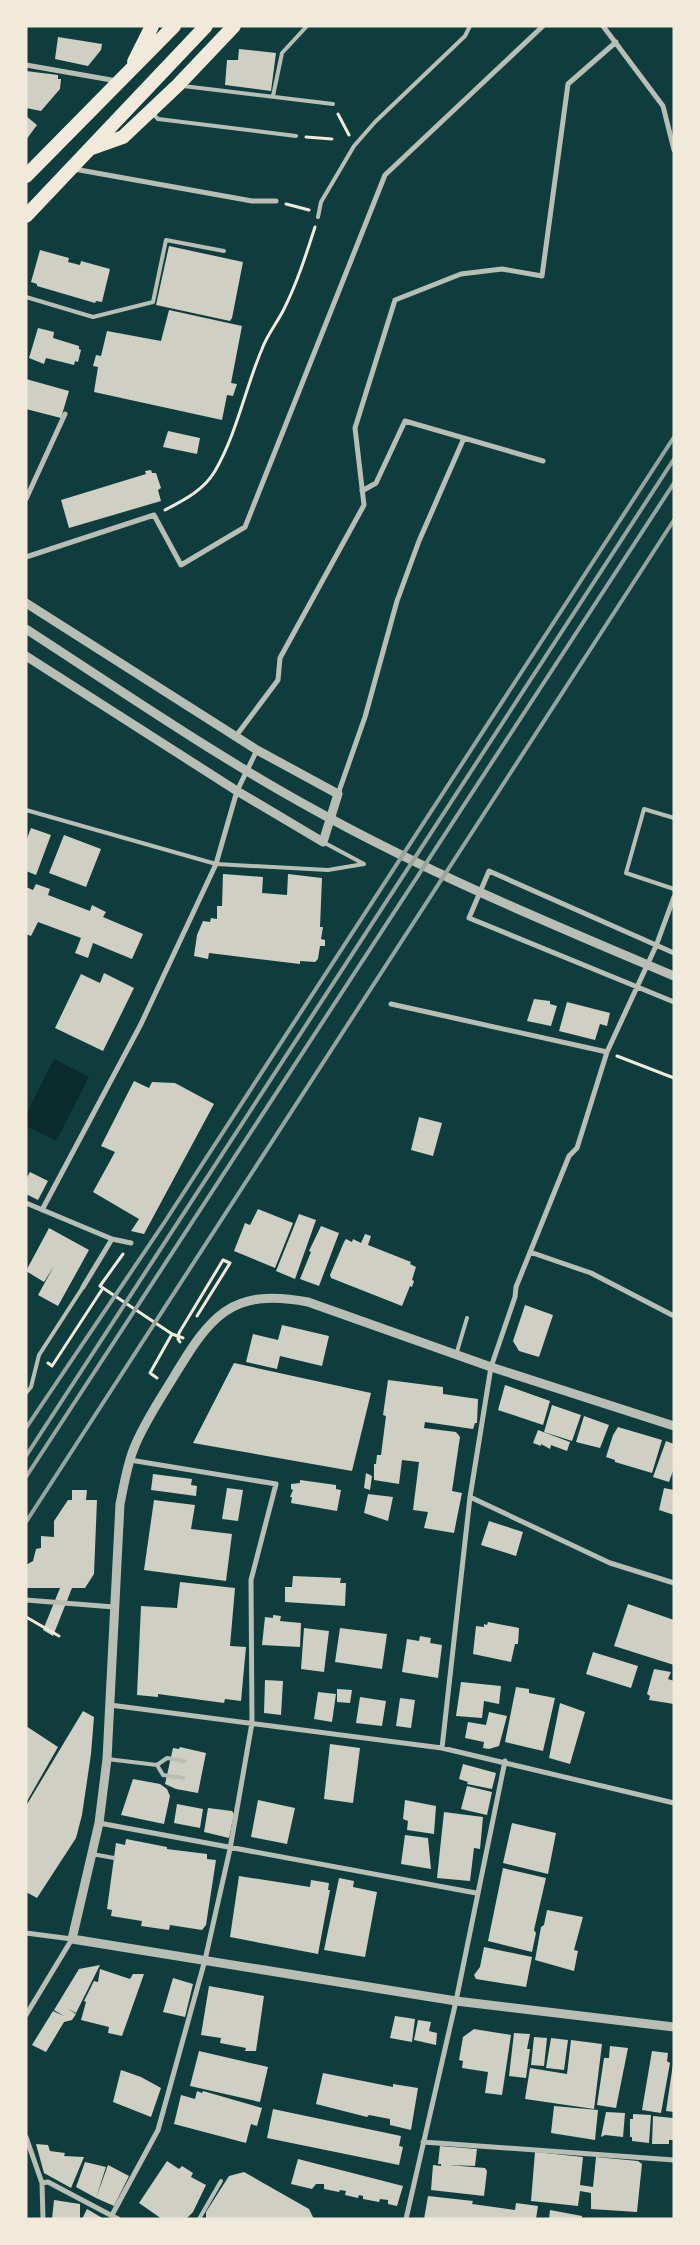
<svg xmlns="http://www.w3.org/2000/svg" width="700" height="2245" viewBox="0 0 700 2245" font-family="'Fira Sans',sans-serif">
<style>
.water{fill:#0a2a2b}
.building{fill:#cfcfc3}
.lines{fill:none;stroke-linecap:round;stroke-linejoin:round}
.path{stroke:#f1e9da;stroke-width:3}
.service{stroke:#b8beb3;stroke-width:4}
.minor{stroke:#b8beb3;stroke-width:5}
.tertiary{stroke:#b8beb3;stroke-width:9}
.trunk{stroke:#f1e9da;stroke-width:14}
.rail{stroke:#97a49c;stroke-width:4}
</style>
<rect width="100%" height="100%" fill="#0f3d3e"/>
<!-- water -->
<path class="water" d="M54,1059L89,1077L56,1141L26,1126V1114Z"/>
<!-- building -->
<path class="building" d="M58,37L102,44L101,50L88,66L55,59Z
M239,49L276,53L271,91L225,85L227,60H238Z
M26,71L58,75V79H61L60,89L41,111L26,108Z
M26,116L37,125L26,140Z
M169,246L243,262L232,318L230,321L156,305Z
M40,250L69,258L68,262L80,265L81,261L110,269L102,302L96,301L95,303L37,286V284L31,282Z
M169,310L242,326L231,383L237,384L233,396L227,395L222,420L94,392L98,367L93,366L96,355L101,356L107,331L161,341Z
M38,328L54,332L53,338L79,346V349L81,350L78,362L75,361L74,365L46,358L44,364L29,358Z
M26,379L69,391L61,418L26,409Z
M168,431L200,438L197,454L163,447Z
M151,470L152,473H156L161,488L158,490L161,501L69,528L61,500L146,474L145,471Z
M31,828L51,835L36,875L26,871V841Z
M64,835L101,849L86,887L49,873Z
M223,874L263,877L262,893L287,895L288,874L322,878L320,927H323L321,939L325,940V946H320L318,959L315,962L300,961V964L209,953L208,959L194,956L197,935L203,921L210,922L211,918L217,919V906H222Z
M36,884L50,889L48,895L90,911L92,905L106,912L103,917L143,934L132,959L93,943L88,958L75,953L81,938L38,922L31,936L26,934V887L33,890Z
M104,973L134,988L103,1051L55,1028L81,974L100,983Z
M534,999L550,1001V1004L557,1006L551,1026L527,1021Z
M567,1002L610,1013L607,1026L600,1024L595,1040L559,1031Z
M134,1081L149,1088L152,1082L175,1083L214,1104L144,1234L131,1231L139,1219L93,1192L115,1152L101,1146Z
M419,1117L442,1123L433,1156L411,1150Z
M30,1172L48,1181L38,1200L26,1194V1179Z
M258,1209L293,1223L275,1268L234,1251L245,1223L250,1225Z
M299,1214L316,1220L295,1279L276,1271Z
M321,1226L339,1233L319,1286L300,1279L311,1252L309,1251Z
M49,1228L89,1250L58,1306L38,1295L54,1266L44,1282L26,1271Z
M365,1234L371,1236L368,1245L411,1262L410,1264L416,1267L412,1280L414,1281L412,1287L410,1286L402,1306L331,1278L330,1275L344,1242L346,1239L352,1242L353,1239L361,1243Z
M525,1305L553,1315L539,1357L519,1351L513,1341Z
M282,1325L329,1336L322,1366L280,1356L277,1369L246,1362L253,1334L278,1340Z
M234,1363L371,1393L352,1471L193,1443Z
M388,1380L443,1387V1394L478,1399L477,1423H475L473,1429L425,1422L424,1428L456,1432L460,1437L452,1491L462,1493L454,1533L424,1528L428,1512L413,1510L419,1462L402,1460L399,1484L374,1480V1464H376L377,1455H381L386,1416L383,1415Z
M505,1385L550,1401L543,1425L498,1410Z
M552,1405L581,1415L572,1441L544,1432Z
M584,1416L609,1425L600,1448L576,1442Z
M618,1427L662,1440L652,1473L615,1462V1460L606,1457L613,1435Z
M538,1430L570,1442L567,1451L551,1445L550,1449L541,1444V1446L533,1443Z
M666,1441L674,1444V1468L669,1482L653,1477Z
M366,1473L372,1476L370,1490L364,1488Z
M153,1474L192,1479L191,1485L197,1486L196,1496L151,1490Z
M300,1480L336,1485V1489L341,1490L337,1511L291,1503L292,1497H290L293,1490L291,1489V1484L300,1483Z
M227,1488L243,1490L238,1521L222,1519Z
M664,1488L674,1490V1515L659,1510Z
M72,1490H87L86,1500H97L94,1574L85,1588H72L53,1636L43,1630L60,1588H26V1565L33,1561L36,1549L41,1548V1536L54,1537V1521L68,1500H72Z
M368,1494L393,1497L388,1521L364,1513Z
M154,1500L195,1505L191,1529L232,1534L226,1581L144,1570Z
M489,1521L523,1532L516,1556L481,1545Z
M293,1576L341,1578L340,1583H346L345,1606L285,1602V1587H292Z
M180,1582L235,1588L230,1646L246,1647L241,1701L225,1699L224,1703L158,1694V1697L137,1695L141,1606L177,1608Z
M628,1604L674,1620V1665L614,1646Z
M273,1615L281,1616L280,1621L301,1623L300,1647L262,1645L265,1617L273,1618Z
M488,1622L519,1628L518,1644H515L511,1662L473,1654L476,1626L484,1627V1624L487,1625Z
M304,1628L329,1631L324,1672L301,1669Z
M340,1628L387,1634L382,1669L335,1662Z
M420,1636L431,1638L430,1643L442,1645L438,1678L402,1672L407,1639L419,1641Z
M593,1652L638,1666L631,1688L586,1674Z
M654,1669L671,1672L668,1679L674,1681V1704L649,1700L650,1696L647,1694Z
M265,1680L283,1681L281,1715L264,1713Z
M461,1682L501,1686L499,1704L484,1701L482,1718L456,1716Z
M516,1687L529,1689V1693L555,1698L543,1751L505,1742Z
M337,1689L352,1690L350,1703L337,1702Z
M318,1692L336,1694L332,1722L314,1719Z
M360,1697L386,1701L382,1726L356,1723Z
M400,1698L415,1700L411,1728L396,1726Z
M560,1703L585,1712L570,1764L549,1758Z
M83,1711L94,1717L91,1754L82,1815L76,1838L37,1898L26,1892V1806Z
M489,1712L507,1716L499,1746L489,1749L483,1748L484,1742L465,1738L468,1722L486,1725Z
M26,1726L58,1747L26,1803Z
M330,1744L360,1748L353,1803L324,1799Z
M180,1747L206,1753L198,1793L176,1789L165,1784L173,1748L179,1749Z
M463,1764L496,1773L492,1789L467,1784L468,1782L459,1779Z
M133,1779L160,1784L167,1789L170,1796L164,1824L121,1815Z
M467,1786L492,1792L487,1815L461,1809Z
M258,1800L295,1808L287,1844L251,1837Z
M405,1800L436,1806L434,1834L407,1830L408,1821L403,1819Z
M177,1804L203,1809L200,1828L174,1823Z
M208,1808L232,1811L234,1814L229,1838L204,1832Z
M444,1812L483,1817L480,1849L474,1848L470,1881L437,1878Z
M512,1823L556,1833L548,1874L503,1863Z
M405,1835L428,1838L431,1869L401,1864Z
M126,1839L167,1847V1849L207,1854V1859L216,1860L206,1925L202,1930L170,1925L169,1930L141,1926L142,1921L111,1916L112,1910L107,1909L116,1843L125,1845Z
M503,1868L546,1878L534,1930L536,1933L532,1952L488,1941Z
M239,1876L310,1887L311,1880L329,1883L328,1890H330L318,1954L230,1937Z
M339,1878L354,1881L353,1887L377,1892L365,1957L324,1950Z
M547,1910L583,1917L574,1950L578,1951L574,1971L535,1960L541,1927L544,1925Z
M484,1947L532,1957L526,1987L476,1979L474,1975L480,1967Z
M100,1965L76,2013L68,2009L76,2014L72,2020L64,2022L46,2052L32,2045L53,2011L64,2016L54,2010L79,1969Z
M100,1969L130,1979L133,1974H144L122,2036L108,2033L109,2027L81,2020L86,2002L84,2001L94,1981L98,1982Z
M173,1978L193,1984L185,2017L163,2012Z
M209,1986L264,1996L256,2051H245L246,2048L220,2043L221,2038L201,2035Z
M395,2016L415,2019L412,2042L390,2038Z
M418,2020L431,2022L429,2031L437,2033L436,2045L414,2040Z
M474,2029L511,2035L502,2095L485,2093L488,2072L462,2068L463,2061L459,2060L463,2037Z
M514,2033L530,2034L527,2049H530L526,2078L509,2076Z
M534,2037L547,2038L544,2066L531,2065Z
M551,2038L568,2040L564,2070L546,2068Z
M571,2040L602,2044L594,2109L525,2099L530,2068L567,2074Z
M610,2046L628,2048L616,2108L597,2105L604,2058H609Z
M199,2051L268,2067L260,2102L190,2086Z
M652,2051L668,2053L667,2061L670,2063L661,2113L642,2110Z
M673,2064H674V2112L666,2111Z
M121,2070L141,2077L161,2088L151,2117L113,2102Z
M323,2073L393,2087V2084L418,2088L411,2130L390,2125V2119L369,2115L367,2117L316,2104Z
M197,2091L202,2093L203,2091L262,2108L257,2126L251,2124L246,2143L174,2124L181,2095L195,2099Z
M554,2106L598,2110L595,2140L551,2133Z
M273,2109L401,2136L399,2146L403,2147L399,2165L267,2138Z
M606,2112L625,2113L623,2137L605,2135L601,2137Z
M633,2114L651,2115L649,2143L632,2141V2137H630V2119H633Z
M653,2116L673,2118V2140H669V2144H652Z
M36,2144L48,2145L50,2151L65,2153L64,2156L84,2157L71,2188L44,2173Z
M440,2146L477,2149L475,2166L448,2165L485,2168L487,2171L484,2196L431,2190L433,2165L441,2166V2164H438Z
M535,2152L583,2157L580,2185L593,2187L596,2157L638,2161L642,2164L637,2212L591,2209V2193L580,2191L578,2206L531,2201Z
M298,2159L403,2186L397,2206L388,2204V2200L380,2199L379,2202L363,2199V2196L359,2195L358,2198L345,2195L346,2191L340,2190L339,2192L324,2189V2184H316L312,2189L291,2184Z
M167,2161L179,2169L182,2166L193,2173L191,2177L206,2185L193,2212L186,2219H162L139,2203Z
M85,2162L106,2167L96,2198L76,2187Z
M108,2165L129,2176L114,2206L96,2198Z
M244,2172L309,2209L314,2219H206V2212L229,2176Z
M428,2196L473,2201L472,2204L515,2210L516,2203L538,2206L536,2219H424Z
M54,2200L80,2204V2219H52Z
M87,2209L104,2219H82Z
M550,2210L582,2216V2219H549Z"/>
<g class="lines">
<!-- path -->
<path class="path" d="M338,114L349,135
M306,137L332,139
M286,204L309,210
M165,510C184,500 204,490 215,471C237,433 245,389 262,349C267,335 277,323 284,309C297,283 306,255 315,227
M617,1056L674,1078
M123,1254L100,1286L172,1334L183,1338
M180,1342L178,1339L179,1333L223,1260L230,1263L197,1316
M48,1363L52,1366L103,1288
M157,1378L150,1373L172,1334
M26,1617L59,1636"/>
<!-- service -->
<path class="service" d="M183,86L333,104
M273,96L282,53L307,26
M152,113L158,119L296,136
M318,217L321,202L354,146L375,122L465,36L470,26
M26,297L93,317L153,302L166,240L224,251
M26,810L216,864L328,870L364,864L323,842
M674,818L644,809L626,873L674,889
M456,1355L467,1318
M26,1393L31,1387L39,1355L83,1287
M107,1759L157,1765L163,1775L183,1778
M157,1765L167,1758L184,1761
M92,1854L114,1858
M199,2219L221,2181"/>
<!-- minor -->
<path class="minor" d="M603,26L663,106L674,150
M26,65L117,81
M74,169L252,201H276
M362,491L376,483L405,421L543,461
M26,499L65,414
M26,557L154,515L181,565L245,527L385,175L543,26
M236,736L278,680L280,658L364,505L355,428L395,300L461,274L502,269L542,276L568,84L616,42
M338,794L365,717L397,601L419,541L464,438
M674,953L489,871L469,918L674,1002
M391,1004L607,1052
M26,1203L112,1239L83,1287
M42,1210L141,1024L216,864L237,791L257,750
M112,1239L131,1243
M530,1252L591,1273L674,1316
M470,1497L610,1563L674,1583
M26,1600L114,1607
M110,1705L442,1748L674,1803
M442,1748L470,1497L491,1367L515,1297L516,1287L569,1156L577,1148L607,1052L656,946L674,897
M99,1823L476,1893
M26,1933L72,1939L26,2015
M26,2137L42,2183L43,2219
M423,2142L674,2160
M42,2183L48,2182L118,2219
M112,2215L158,2130L205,1960L230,1849L252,1723L251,1580L276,1484L130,1460
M406,2219L456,2001L505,1761"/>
<!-- tertiary -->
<path class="tertiary" d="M26,603L257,750L338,794L323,842L237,791L26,656
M26,629C120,690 213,754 311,808C428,873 551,924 674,976
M674,1426L491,1367L308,1302C230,1287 210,1317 173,1378C159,1401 144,1423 134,1448C127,1465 124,1485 120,1504L107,1759L99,1823L72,1939L456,2001L674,2027"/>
<!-- trunk -->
<path class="trunk" d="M134,62L152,26
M92,148L123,137L178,85L234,26
M26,176L174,26
M26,216L206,26"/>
<!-- rail -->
<path class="rail" d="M26,1428L164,1223L674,437
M26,1456L674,459
M26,1477L674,483
M26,1522L674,520"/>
</g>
<!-- border -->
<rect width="700" height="2245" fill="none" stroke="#f1e9da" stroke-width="55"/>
</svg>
